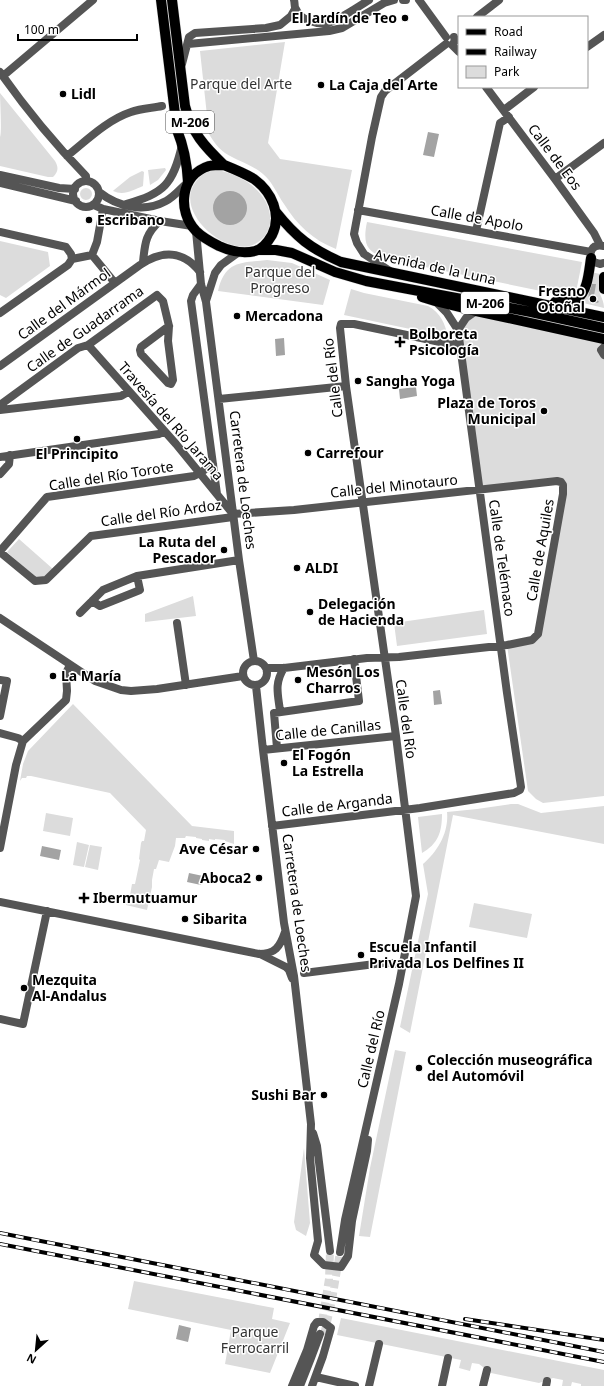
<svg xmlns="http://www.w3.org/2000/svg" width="604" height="1386" viewBox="0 0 604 1386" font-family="'Noto Sans',sans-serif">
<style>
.green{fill:#dcdcdc}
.water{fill:#a3a3a3}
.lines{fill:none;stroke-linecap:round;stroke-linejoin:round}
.minor-tunnel{stroke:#d9d9d9;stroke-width:8;stroke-dasharray:8 4;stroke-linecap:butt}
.major-casing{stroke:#dbdbdb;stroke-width:11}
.minor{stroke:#555;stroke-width:8}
.major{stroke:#000;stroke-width:10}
.rail-casing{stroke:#000;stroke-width:4}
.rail{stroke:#fff;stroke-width:2.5;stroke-dasharray:8;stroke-linecap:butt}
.poi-dot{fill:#000;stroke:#fff;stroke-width:1.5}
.labels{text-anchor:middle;stroke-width:3;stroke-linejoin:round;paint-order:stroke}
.shield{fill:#fff;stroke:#4c4c4c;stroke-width:1}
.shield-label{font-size:13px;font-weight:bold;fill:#000}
.poi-label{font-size:14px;font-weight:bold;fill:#000;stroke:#fff;text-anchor:start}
.park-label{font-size:14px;fill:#333;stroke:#fff}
.street-label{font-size:14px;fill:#000;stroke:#fff}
</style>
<rect width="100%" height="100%" fill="#fff"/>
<!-- green -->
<path class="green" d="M285,42L268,143L280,159L352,170L336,249C313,240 297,225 284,204C277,194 272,181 263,174C251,164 237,161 225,153C218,148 214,142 209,134L200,51Z
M0,93L55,161C59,168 58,172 53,177H48L0,166V137C2,132 0,101 0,93Z
M165,168L166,170L158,180L150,185L148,170Z
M217,170C242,174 273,194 270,223C269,232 263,240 255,244C226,258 174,212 195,183C201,174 207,171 217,170Z
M142,171L144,172L143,186C133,190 124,196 113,191L114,190L130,177Z
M80 194a6 6 0 1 1 12 0a6 6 0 1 1-12 0Z
M367,222L582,262L577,287L572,295L565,296L396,261C371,254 361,250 367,222Z
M0,241L48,252L50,266L6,298L0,295Z
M267,260L292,263L330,280L323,305L218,291C225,261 240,263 267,260Z
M591,272L600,274C599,279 598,285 599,291C601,297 604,301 604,308L579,302Z
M351,289L364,293L428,306C441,313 445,324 448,337L344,315Z
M476,311L604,339V796L543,803L536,799L528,791L507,645L538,634L561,482L479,490L458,332Z
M19,539L53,569L43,578L35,577L7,552Z
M193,596L196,616L145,622V614Z
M484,610L487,634L397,646L394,623Z
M73,704L192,826L234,831V844L225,841V840L215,839V840L209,839V841L202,840V839L196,838V837L186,836L185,838H176L175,846L169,862L159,860L156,869H154L152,880V887L147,910L126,905L127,901H129L132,884H135L140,860L139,859L141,843L142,841H144L146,830L110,793L31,776H27L26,778H22L20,781L23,764L28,751Z
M511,804H518L541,813L604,806V844L453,815L410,1033L400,1027L428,894L423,864C438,851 449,832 447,812L477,809Z
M46,813L73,818L70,836L43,831Z
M442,814C442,832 438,844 422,853L418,817Z
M77,842L89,845L84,867L73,865Z
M90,845L102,847L98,870L85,867Z
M474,903L532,914L527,938L469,927Z
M395,1050L406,1052L370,1237L359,1236L370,1168Z
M304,1148L310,1223L306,1236L296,1230L294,1222Z
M134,1281L274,1308L272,1319L290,1323L270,1373L225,1364L231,1330L128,1309Z
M341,1318L604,1370V1386H581V1384L572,1382L571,1386H562L563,1380L553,1378L539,1383L491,1373L479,1364L472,1363L470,1371L459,1368L461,1360L337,1335Z"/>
<!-- water -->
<path class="water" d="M428,132L439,134L434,157L423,155Z
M213 208a17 17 0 1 1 34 0a17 17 0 1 1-34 0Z
M592,284H596L594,296L599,302L597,303H591L589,301C588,297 589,289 590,285Z
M284,338L285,355L276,356L275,339Z
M416,387L417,396L400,399L399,389Z
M440,690L442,704L434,705L433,691Z
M42,846L61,850L59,860L40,856Z
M189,873L203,876L201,885L187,882Z
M179,1325L191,1328L188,1342L176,1339Z"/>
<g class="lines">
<!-- minor-tunnel -->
<path class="minor-tunnel" d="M322,1322L329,1279L330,1251
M324,1335L332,1300L340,1252"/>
<defs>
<path id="major" d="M161,0L177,130C184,147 187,163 188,182
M172,0L185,106C192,133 204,146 224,165
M224,165C234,169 244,173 254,179C272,192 282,215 272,235C268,242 263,249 255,251C243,254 230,251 219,246C211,242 202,237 196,231C177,211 180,175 209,166C213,165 219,165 224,165Z
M276,212C296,237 311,249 341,262L604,317
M260,250H276L292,253L335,272L366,281L531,312L604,328
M604,277V289
M422,297L435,301L476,311L604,339
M555,302C562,302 570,303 577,299C588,292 589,270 591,258"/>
</defs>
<!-- major casing -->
<use href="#major" class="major-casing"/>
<!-- minor -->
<path class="minor" d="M294,0C295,3 294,7 296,9C300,20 317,25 328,23C339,20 359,6 369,0
M403,0H406
M419,0L446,37
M477,17L499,0
M188,44L329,31L342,28L384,3L394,0
M452,45L459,52
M452,45L455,41L454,37
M587,47L604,35
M182,64L189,37L195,33L266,28L280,25L291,16L295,9
M0,72C26,109 54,143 86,176V181
M3,76L93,0
M486,87L555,179L594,233L600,245
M504,110L534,87
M67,156C87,140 107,120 131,112C141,108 153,108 162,106
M0,175L59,188L75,189
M555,179L604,143
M73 194a13 13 0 1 1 26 0a13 13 0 1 1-26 0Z
M0,183L76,201
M99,192C118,207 144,213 166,201C174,197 180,189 187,183
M126,204C164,193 173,185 182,145
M94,205L103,209L160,221L192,226
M358,210L591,252
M196,231L201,284L206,302L239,560L254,661
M476,231L500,123L509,117
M0,232L66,247L71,254L72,259
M604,246C592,243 587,253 594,262L600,264L604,263
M92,255L115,283
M143,262C145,244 145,234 160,221
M390,271L364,254L357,243L354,234L372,137L381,97L385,91L446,44
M201,284L193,295L191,301L217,494
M206,301L215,273L221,265L239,252
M0,313L68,265L72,259L92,255L97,242L103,209
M458,330L466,318L476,311
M88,345L176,444L233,514
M604,347L601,350L604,355
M0,366L140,265C162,250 183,250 200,272
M219,399L346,386
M0,405L78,348L88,345L157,295L163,301L169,326L168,341L173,380L171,384L168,383L141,354L140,350L141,347L169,326
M0,410L121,396L128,392
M0,457L159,434L164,431
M0,474L9,464L10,455
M233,514L294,510L557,481L561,482L563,485V494L538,634L532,640L507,645L399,657L367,658L284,668H266
M0,551L47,497L194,476L200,473L213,464
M0,552L35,581L46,580L91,536L233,517
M92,601L100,606L140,590L137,576
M80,613L103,590L137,576L239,560
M0,618L95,681L121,690L131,691L157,689L243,676
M177,623L186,685
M243 673a12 12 0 1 1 24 0a12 12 0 1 1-24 0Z
M0,680L7,681L0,716
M256,686L263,750L284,923L294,976L311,1124L310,1158L318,1241L314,1255L324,1265L341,1267L348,1256L352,1221L367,1151L368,1140
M280,711C278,694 274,684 284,668
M0,733L18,738L23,741
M277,748L274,713L359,701L354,659
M263,750L396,736
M272,826L420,808L514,793L520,790L521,787L507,693L458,330L447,313L435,301
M0,848L16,765L23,741L66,700L67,691L66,673L70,665
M0,902L259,954C275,954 280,947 285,932
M260,954L286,967L289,970L292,978
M304,973L383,963H392L403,965
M0,1019L23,1024L47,911
M313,1133L317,1146L330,1251
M340,1252L345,1220L399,984L416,896L396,736L346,386L340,328L341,324H354L445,343L460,345
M316,1377L355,1386
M292,1386L307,1350L314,1326L317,1322H323L331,1328L323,1356L312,1386
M300,1386L311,1358L320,1334
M369,1386L379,1344
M442,1386L448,1358
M483,1386L487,1370
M546,1386L547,1381"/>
<!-- major -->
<use href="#major" class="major"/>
<defs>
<path id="rail" d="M0,1233L604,1352
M0,1244L604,1362
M465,1319L604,1340"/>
</defs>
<!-- rail casing -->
<use href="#rail" class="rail-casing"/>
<!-- rail -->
<use href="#rail" class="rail"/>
</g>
<!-- markers -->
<g class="poi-dot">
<circle cx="405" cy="18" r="4"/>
<circle cx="321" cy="85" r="4"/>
<circle cx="63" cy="94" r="4"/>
<circle cx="89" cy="220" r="4"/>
<circle cx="593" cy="299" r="4"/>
<circle cx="237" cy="316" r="4"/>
<path d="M398 336h4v4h4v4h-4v4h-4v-4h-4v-4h4z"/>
<circle cx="358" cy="381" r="4"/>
<circle cx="544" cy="411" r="4"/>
<circle cx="77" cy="439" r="4"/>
<circle cx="308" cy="453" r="4"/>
<circle cx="224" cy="550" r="4"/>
<circle cx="297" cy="568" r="4"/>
<circle cx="310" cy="612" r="4"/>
<circle cx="53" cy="676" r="4"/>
<circle cx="298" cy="680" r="4"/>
<circle cx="284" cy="763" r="4"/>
<circle cx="256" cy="849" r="4"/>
<circle cx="259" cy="878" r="4"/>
<path d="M82 892h4v4h4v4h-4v4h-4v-4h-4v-4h4z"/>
<circle cx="185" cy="919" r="4"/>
<circle cx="361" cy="955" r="4"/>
<circle cx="24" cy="988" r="4"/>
<circle cx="419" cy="1068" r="4"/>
<circle cx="324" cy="1095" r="4"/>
</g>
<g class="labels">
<!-- shield labels -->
<g class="shield">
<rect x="166" y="111" width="48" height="22" rx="3"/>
<rect x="461" y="292" width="48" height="22" rx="3"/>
</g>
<g class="shield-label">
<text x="190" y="127">M-206</text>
<text x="485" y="308">M-206</text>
</g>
<!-- poi labels -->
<g class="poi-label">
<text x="397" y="23" text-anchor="end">El Jardín de Teo</text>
<text x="329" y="90">La Caja del Arte</text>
<text x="71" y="99">Lidl</text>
<text x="97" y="225">Escribano</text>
<text x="585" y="296" text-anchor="end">Fresno<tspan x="585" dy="16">Otoñal</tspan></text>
<text x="245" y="321">Mercadona</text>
<text x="409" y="339">Bolboreta<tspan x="409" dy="16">Psicología</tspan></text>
<text x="366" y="386">Sangha Yoga</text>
<text x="536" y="408" text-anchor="end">Plaza de Toros<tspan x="536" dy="16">Municipal</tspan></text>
<text x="316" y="458">Carrefour</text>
<text x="77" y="459" text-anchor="middle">El Principito</text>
<text x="216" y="547" text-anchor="end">La Ruta del<tspan x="216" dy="16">Pescador</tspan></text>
<text x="305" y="573">ALDI</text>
<text x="318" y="609">Delegación<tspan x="318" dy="16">de Hacienda</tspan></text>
<text x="306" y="677">Mesón Los<tspan x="306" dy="16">Charros</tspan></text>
<text x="61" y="681">La María</text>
<text x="292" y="760">El Fogón<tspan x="292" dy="16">La Estrella</tspan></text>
<text x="248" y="854" text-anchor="end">Ave César</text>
<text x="251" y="883" text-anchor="end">Aboca2</text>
<text x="93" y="903">Ibermutuamur</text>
<text x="193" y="924">Sibarita</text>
<text x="369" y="952">Escuela Infantil<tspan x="369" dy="16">Privada Los Delfines II</tspan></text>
<text x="32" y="985">Mezquita<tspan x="32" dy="16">Al-Andalus</tspan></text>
<text x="427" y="1065">Colección museográfica<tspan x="427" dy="16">del Automóvil</tspan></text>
<text x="316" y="1100" text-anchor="end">Sushi Bar</text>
</g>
<!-- park labels -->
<g class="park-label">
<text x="241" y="89">Parque del Arte</text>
<text x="280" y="277">Parque del<tspan x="280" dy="16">Progreso</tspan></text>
<text x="255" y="1337">Parque<tspan x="255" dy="16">Ferrocarril</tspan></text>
</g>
<!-- street labels -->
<g class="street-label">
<text transform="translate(555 157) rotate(53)" y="5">Calle de Eos</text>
<text transform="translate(477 218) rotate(10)" y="5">Calle de Apolo</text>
<text transform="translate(435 267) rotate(12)" y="5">Avenida de la Luna</text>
<text transform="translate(64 304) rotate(-36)" y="5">Calle del Mármol</text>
<text transform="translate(85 329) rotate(-35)" y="5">Calle de Guadarrama</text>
<text transform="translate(333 378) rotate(-97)" y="5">Calle del Río</text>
<text transform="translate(171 421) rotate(49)" y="5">Travesía del Río Jarama</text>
<text transform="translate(111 476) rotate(-9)" y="5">Calle del Río Torote</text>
<text transform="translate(243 480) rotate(83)" y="5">Carretera de Loeches</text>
<text transform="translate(394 486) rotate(-6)" y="5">Calle del Minotauro</text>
<text transform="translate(161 513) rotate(-8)" y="5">Calle del Río Ardoz</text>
<text transform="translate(540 550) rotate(-80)" y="5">Calle de Aquiles</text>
<text transform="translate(502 558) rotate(82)" y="5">Calle de Telémaco</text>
<text transform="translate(406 719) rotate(82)" y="5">Calle del Río</text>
<text transform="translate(328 730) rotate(-6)" y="5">Calle de Canillas</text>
<text transform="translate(337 805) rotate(-7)" y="5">Calle de Arganda</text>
<text transform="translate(297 903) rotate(82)" y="5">Carretera de Loeches</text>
<text transform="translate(371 1049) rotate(-77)" y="5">Calle del Río</text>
</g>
</g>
<!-- legend -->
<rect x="458" y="16" width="130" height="72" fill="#ffffff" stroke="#999999"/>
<rect x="466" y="29" width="20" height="6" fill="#000000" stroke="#999999"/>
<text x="494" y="36" font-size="12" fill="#000000">Road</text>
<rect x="466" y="49" width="20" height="6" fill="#000000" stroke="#999999"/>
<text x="494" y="56" font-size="12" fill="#000000">Railway</text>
<rect x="466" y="66" width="20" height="12" fill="#dcdcdc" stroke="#999999"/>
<text x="494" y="76" font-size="12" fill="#000000">Park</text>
<!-- north arrow -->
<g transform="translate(36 1350) rotate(207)" stroke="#ffffff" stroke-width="3" paint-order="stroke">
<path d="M0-3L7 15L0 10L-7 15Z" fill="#000000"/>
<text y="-6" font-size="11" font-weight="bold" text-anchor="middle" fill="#000000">N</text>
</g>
<!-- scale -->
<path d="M18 34v6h119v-6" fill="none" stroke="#000000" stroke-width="2"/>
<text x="24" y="34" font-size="12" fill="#000000" stroke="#ffffff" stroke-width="3" paint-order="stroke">100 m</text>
</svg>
